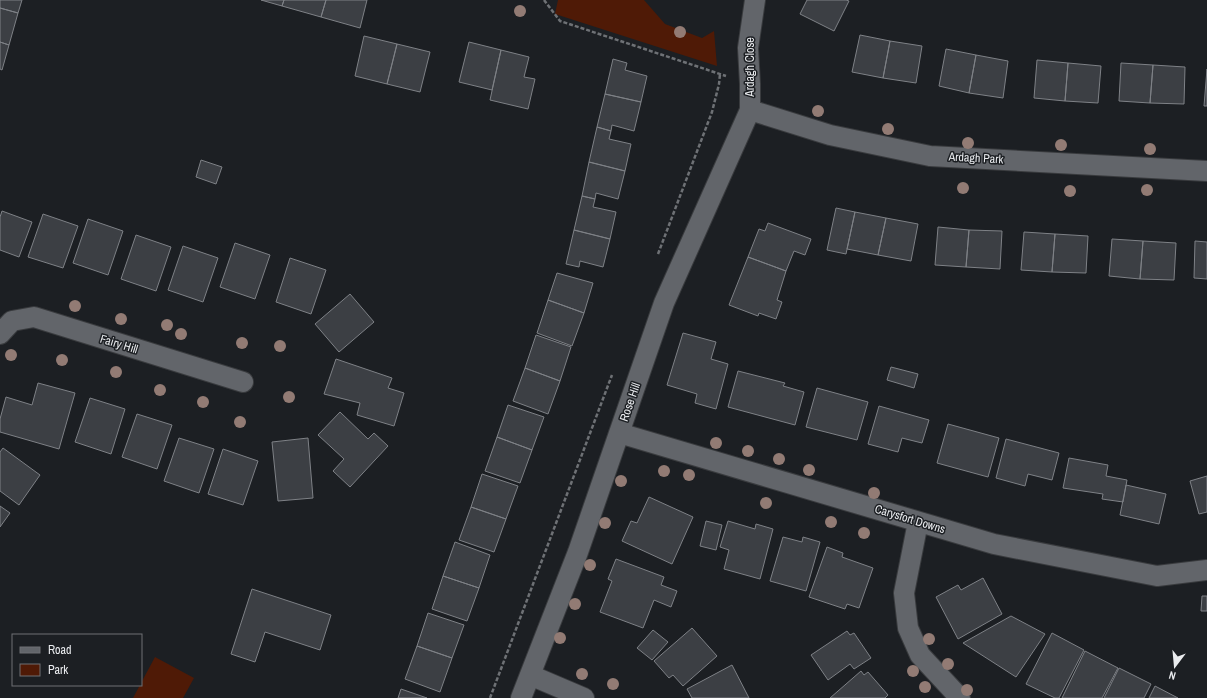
<svg xmlns="http://www.w3.org/2000/svg" width="1207" height="698" viewBox="0 0 1207 698" font-family="'Archivo Narrow',sans-serif">
<style>
.green{fill:#4f1a06}
.building{fill:#3c3f44;stroke:#7e8186}
.lines{fill:none;stroke-linecap:round;stroke-linejoin:round}
.street-casing{stroke:#393b3e;stroke-width:22}
.path{stroke:#6e7175;stroke-width:2.5;stroke-dasharray:4 2;stroke-linecap:butt}
.street{stroke:#62656a;stroke-width:20}
.tree{fill:#927b74}
.labels{text-anchor:middle;stroke-width:3;stroke-linejoin:round;paint-order:stroke}
.street-label{font-size:12px;fill:#eaecef;stroke:#1c1f23}
</style>
<rect width="100%" height="100%" fill="#1c1f23"/>
<!-- green -->
<path class="green" d="M558,0H644L665,24L702,38L714,31L717,66L555,14Z
M155,657L194,678L183,698H133Z"/>
<!-- building -->
<path class="building" d="M0,0H22L18,13L0,8Z
M261,0H284L282,6Z
M284,0H326L321,17L282,6Z
M326,0H367L360,28L321,17Z
M807,0H846L849,1L834,31L800,14Z
M0,8L18,13L9,45L0,42Z
M860,35L890,41L883,78L852,72Z
M364,36L397,44L387,84L355,76Z
M890,41L922,46L916,83L883,78Z
M0,42L9,45L2,70L0,69Z
M469,42L501,50L492,90L459,82Z
M397,44L430,52L420,92L387,84Z
M946,49L976,55L969,93L939,86Z
M501,50L529,57L524,77L535,79L528,109L490,100Z
M976,55L1008,61L1003,98L969,93Z
M613,59L627,63L625,70L647,76L641,102L605,94Z
M1037,60L1068,63L1065,101L1034,98Z
M1068,63L1101,66L1098,103L1065,101Z
M1121,63L1153,65L1150,103L1119,101Z
M1153,65L1185,67L1184,104L1150,103Z
M1207,69V106H1204Z
M605,94L641,102L634,131L612,125L611,131L597,127Z
M597,127L611,131L609,139L631,144L625,171L589,162Z
M201,160L222,167L216,184L196,177Z
M589,162L625,171L618,199L596,193L595,199L582,196Z
M582,196L595,199L593,207L616,212L610,239L574,230Z
M836,208L855,212L846,254L827,250Z
M2,211L32,222L19,257L0,250V217Z
M855,212L886,218L878,255L847,249Z
M43,214L78,226L63,268L28,257Z
M886,218L918,224L911,261L878,255Z
M88,219L123,231L108,275L73,263Z
M768,223L811,239L805,255L794,251L786,271L748,257L759,229L765,231Z
M938,227L969,230L966,267L935,265Z
M574,230L610,239L603,267L580,261L579,267L566,264Z
M969,230L1002,231L1000,269L966,267Z
M1024,232L1055,234L1052,272L1021,270Z
M1055,234L1088,236L1086,273L1052,272Z
M136,235L171,247L156,291L121,279Z
M1112,239L1143,241L1140,279L1109,276Z
M1143,241L1176,243L1174,280L1140,279Z
M1195,241L1207,242V279L1194,278Z
M235,243L270,255L255,299L220,287Z
M183,246L218,258L203,302L168,290Z
M748,257L786,271L777,300L782,302L776,319L759,313L758,316L729,305Z
M290,258L326,270L311,314L276,302Z
M557,273L593,283L584,313L548,300Z
M350,294L374,322L339,352L315,324Z
M548,300L584,313L572,346L537,333Z
M683,333L716,342L711,359L728,364L716,409L695,403L697,394L667,385Z
M536,335L571,347L560,381L525,368Z
M336,359L392,378L388,388L404,393L394,426L357,415L360,403L324,394Z
M891,367L918,374L914,388L887,380Z
M525,368L560,381L548,414L513,401Z
M738,371L785,383L783,386L804,392L795,425L728,407Z
M38,383L75,393L59,449L0,432V419L6,397L32,405Z
M817,388L868,402L857,440L806,427Z
M90,398L125,409L111,454L75,442Z
M508,405L544,417L532,450L497,437Z
M879,406L929,420L922,443L902,438L898,452L868,444Z
M340,412L368,439L374,433L388,446L350,487L333,471L344,459L318,435Z
M137,414L172,425L157,469L122,457Z
M948,424L999,438L988,477L937,463Z
M497,437L532,450L520,483L485,471Z
M179,438L214,449L199,493L164,481Z
M308,438L313,498L278,501L272,442Z
M1006,439L1059,453L1052,480L1028,474L1025,486L996,478Z
M3,448L40,475L19,505L0,491V452Z
M223,449L258,461L243,505L208,494Z
M1069,458L1108,465L1106,476L1127,480L1123,502L1102,499L1103,494L1063,488Z
M482,474L518,486L506,519L471,507Z
M1207,476V512L1199,514L1190,481Z
M1126,485L1166,494L1159,524L1120,515Z
M649,497L693,517L672,564L622,541L631,521L637,523Z
M0,506L10,513L0,527Z
M471,507L506,519L494,552L459,540Z
M706,521L722,525L716,550L700,546Z
M728,521L755,529L756,524L773,529L760,579L724,569L729,550L720,547Z
M783,537L802,542L803,537L820,542L806,591L770,581Z
M455,542L490,555L479,588L443,576Z
M827,547L843,553L842,557L873,568L859,608L847,604L845,609L809,597Z
M616,559L664,577L661,585L677,591L671,607L654,600L643,628L600,612L612,581L608,579Z
M443,576L479,588L467,621L432,609Z
M983,578L1002,614L958,639L936,597L958,585L961,590Z
M252,589L331,615L320,650L265,632L255,662L231,654Z
M1202,596H1207V611H1201Z
M428,613L464,625L452,658L417,646Z
M1011,616L1045,634L1016,677L963,643Z
M692,628L717,656L683,686L673,675L669,678L654,661Z
M653,630L668,642L652,660L637,648Z
M847,631L850,635L854,633L871,658L854,669L850,664L828,680L811,655Z
M1052,633L1084,650L1059,698H1055L1026,684Z
M417,646L452,658L440,692L405,679Z
M1085,651L1118,668L1102,698H1062Z
M732,665L749,698H692L687,689Z
M1119,668L1151,684L1144,698H1104Z
M861,671L864,675L868,672L888,695L885,698H830Z
M1155,686L1178,698H1149Z
M401,689L427,698H398Z"/>
<g class="lines">
<defs>
<path id="street" d="M750,110L830,135L930,156L1207,171
M0,334L12,321L34,317L243,382
M619,433L994,544L1157,576L1207,570
M918,522L904,593L908,628L920,655L960,698
M530,675L584,698
M521,698L578,552L664,303L750,110V84L748,48L755,0"/>
</defs>
<!-- street casing -->
<use href="#street" class="street-casing"/>
<!-- path -->
<path class="path" d="M544,0L560,21L726,76
M658,254L712,112L719,84L720,74
M490,698L612,375"/>
<!-- street -->
<use href="#street" class="street"/>
</g>
<!-- trees -->
<g class="tree">
<circle cx="520" cy="11" r="6"/>
<circle cx="680" cy="32" r="6"/>
<circle cx="818" cy="111" r="6"/>
<circle cx="888" cy="129" r="6"/>
<circle cx="968" cy="143" r="6"/>
<circle cx="1061" cy="145" r="6"/>
<circle cx="1150" cy="149" r="6"/>
<circle cx="963" cy="188" r="6"/>
<circle cx="1147" cy="190" r="6"/>
<circle cx="1070" cy="191" r="6"/>
<circle cx="75" cy="306" r="6"/>
<circle cx="121" cy="319" r="6"/>
<circle cx="167" cy="325" r="6"/>
<circle cx="181" cy="334" r="6"/>
<circle cx="242" cy="343" r="6"/>
<circle cx="280" cy="346" r="6"/>
<circle cx="11" cy="355" r="6"/>
<circle cx="62" cy="360" r="6"/>
<circle cx="116" cy="372" r="6"/>
<circle cx="160" cy="390" r="6"/>
<circle cx="289" cy="397" r="6"/>
<circle cx="203" cy="402" r="6"/>
<circle cx="240" cy="422" r="6"/>
<circle cx="716" cy="443" r="6"/>
<circle cx="748" cy="451" r="6"/>
<circle cx="779" cy="459" r="6"/>
<circle cx="809" cy="470" r="6"/>
<circle cx="664" cy="471" r="6"/>
<circle cx="689" cy="475" r="6"/>
<circle cx="621" cy="481" r="6"/>
<circle cx="874" cy="493" r="6"/>
<circle cx="766" cy="503" r="6"/>
<circle cx="831" cy="522" r="6"/>
<circle cx="605" cy="523" r="6"/>
<circle cx="864" cy="533" r="6"/>
<circle cx="590" cy="565" r="6"/>
<circle cx="575" cy="604" r="6"/>
<circle cx="560" cy="638" r="6"/>
<circle cx="929" cy="639" r="6"/>
<circle cx="948" cy="664" r="6"/>
<circle cx="913" cy="671" r="6"/>
<circle cx="582" cy="674" r="6"/>
<circle cx="613" cy="684" r="6"/>
<circle cx="925" cy="687" r="6"/>
<circle cx="967" cy="690" r="6"/>
</g>
<g class="labels">
<!-- street labels -->
<g class="street-label">
<text transform="translate(750 67) rotate(-90)" y="4">Ardagh Close</text>
<text transform="translate(976 158) rotate(3)" y="4">Ardagh Park</text>
<text transform="translate(119 344) rotate(17)" y="4">Fairy Hill</text>
<text transform="translate(630 402) rotate(-71)" y="4">Rose Hill</text>
<text transform="translate(910 519) rotate(17)" y="4">Carysfort Downs</text>
</g>
</g>
<!-- legend -->
<rect x="12" y="634" width="130" height="52" fill="#1c1f23" stroke="#6e7175"/>
<rect x="20" y="647" width="20" height="6" fill="#62656a" stroke="#6e7175"/>
<text x="48" y="654" font-size="12" fill="#eaecef">Road</text>
<rect x="20" y="664" width="20" height="12" fill="#4f1a06" stroke="#6e7175"/>
<text x="48" y="674" font-size="12" fill="#eaecef">Park</text>
<!-- north arrow -->
<g transform="translate(1175 666) rotate(196)" stroke="#1c1f23" stroke-width="3" paint-order="stroke">
<path d="M0-3L7 15L0 10L-7 15Z" fill="#eaecef"/>
<text y="-6" font-size="11" font-weight="bold" text-anchor="middle" fill="#eaecef">N</text>
</g>
</svg>
